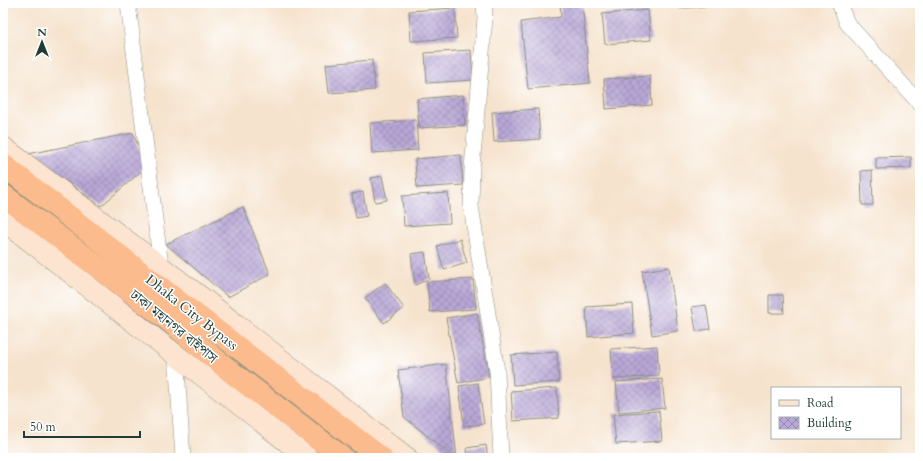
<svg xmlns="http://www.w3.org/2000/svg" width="923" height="461" viewBox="0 0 923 461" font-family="Cardo,'Noto Serif Bengali',serif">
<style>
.building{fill:url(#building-cross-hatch)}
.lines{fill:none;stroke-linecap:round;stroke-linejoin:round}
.street-casing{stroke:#8a9080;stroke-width:16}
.secondary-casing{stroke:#8a9080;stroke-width:22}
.highway-casing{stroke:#8a9080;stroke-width:24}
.street{stroke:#fff;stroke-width:15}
.secondary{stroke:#fde4d1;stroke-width:21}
.highway{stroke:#fbbb8c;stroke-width:22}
.labels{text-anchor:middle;stroke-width:3;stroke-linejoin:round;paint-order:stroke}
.street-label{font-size:14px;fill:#1f3d34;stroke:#fff}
</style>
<defs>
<pattern id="building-cross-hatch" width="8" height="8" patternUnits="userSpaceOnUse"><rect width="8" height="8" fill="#b9a7d7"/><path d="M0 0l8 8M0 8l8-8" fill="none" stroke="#9689af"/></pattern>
</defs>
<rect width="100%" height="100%" fill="#fff"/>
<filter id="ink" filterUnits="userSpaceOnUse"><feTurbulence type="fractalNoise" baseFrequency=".025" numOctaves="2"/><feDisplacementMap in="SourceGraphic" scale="8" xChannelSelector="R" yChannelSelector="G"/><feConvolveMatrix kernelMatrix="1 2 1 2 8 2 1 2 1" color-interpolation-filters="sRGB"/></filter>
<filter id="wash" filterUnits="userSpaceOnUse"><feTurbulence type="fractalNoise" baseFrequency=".012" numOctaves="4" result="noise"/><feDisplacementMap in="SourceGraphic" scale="16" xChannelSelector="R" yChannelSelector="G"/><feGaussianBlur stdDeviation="0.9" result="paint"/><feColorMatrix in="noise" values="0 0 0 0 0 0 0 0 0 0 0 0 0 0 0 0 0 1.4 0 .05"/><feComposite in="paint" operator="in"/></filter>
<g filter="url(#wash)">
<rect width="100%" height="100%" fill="#f6e3cd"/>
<g id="blocks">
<!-- building -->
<path class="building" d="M560,3H582L590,83L528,89L521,22L561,17Z
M678,3H724L725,5L679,8Z
M455,8L457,38L411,41L409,11Z
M648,10L651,40L605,44L602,14Z
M471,50L473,80L427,83L425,53Z
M372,60L375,90L329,93L326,64Z
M650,76L652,105L606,109L604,79Z
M463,95L465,125L419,128L417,99Z
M538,109L540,139L494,142L492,112Z
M416,120L418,150L372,153L370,123Z
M133,133L146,167L101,206L28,154Z
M461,155L463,185L417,188L415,159Z
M911,157V168L876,169V158Z
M872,170L873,205H862L861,171Z
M382,176L387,200L375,202L371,178Z
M363,192L367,216L356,218L352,194Z
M448,193L450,223L404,226L402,196Z
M243,207L270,274L228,297L166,244Z
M460,239L467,263L444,270L437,246Z
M425,252L429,279L415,285L411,254Z
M669,267L678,331L652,335L642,271Z
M473,279L476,309L430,312L427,282Z
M385,283L404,308L384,323L365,298Z
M769,295H783L784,313H769Z
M632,304L634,333L588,337L586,307Z
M706,305L710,329L696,331L692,307Z
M477,313L489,377L458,383L446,318Z
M657,346L659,376L613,379L611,349Z
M557,352L559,382L513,385L511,355Z
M446,364L457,458H455L404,417L398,370Z
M662,379L665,408L619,412L616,382Z
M478,383L484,424L464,426L459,386Z
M557,388L559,418L513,421L511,391Z
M659,411L662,441L616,444L613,414Z
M486,445L488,458H468L467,448Z"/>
</g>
</g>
<g filter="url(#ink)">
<use href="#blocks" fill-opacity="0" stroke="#8a9080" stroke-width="1"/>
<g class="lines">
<defs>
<path id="street" d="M128,3L161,267
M484,3L485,18L472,168L471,206L497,371L501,458
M839,3L847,23L920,104
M176,355L183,458"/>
<path id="secondary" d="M3,147L206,301L407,458
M3,220L308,458"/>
<path id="highway" d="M3,165C129,263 254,361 381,458
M3,195L168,320L230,371L343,458"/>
</defs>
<!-- street casing -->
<use href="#street" class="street-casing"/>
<!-- secondary casing -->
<use href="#secondary" class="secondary-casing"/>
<!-- highway casing -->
<use href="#highway" class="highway-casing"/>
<!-- street -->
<use href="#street" class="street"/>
<!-- secondary -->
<use href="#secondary" class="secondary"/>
<!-- highway -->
<use href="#highway" class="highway"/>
</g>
</g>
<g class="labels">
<!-- street labels -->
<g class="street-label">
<text transform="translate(192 312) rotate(38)" y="5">Dhaka City Bypass</text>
<text transform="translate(174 326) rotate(39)" y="5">ঢাকা মহানগর বাইপাস</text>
</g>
</g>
<!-- margin -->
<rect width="923" height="461" fill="none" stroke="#fff" stroke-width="16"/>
<!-- legend -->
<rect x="771" y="387" width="130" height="52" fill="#ffffff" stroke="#a5b1ae"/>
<rect x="779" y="400" width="20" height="6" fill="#fde4d1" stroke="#a5b1ae"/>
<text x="807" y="407" font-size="12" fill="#1f3d34">Road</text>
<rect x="779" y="417" width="20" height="12" fill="url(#building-cross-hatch)" stroke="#a5b1ae"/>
<text x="807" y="427" font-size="12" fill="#1f3d34">Building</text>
<!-- north arrow -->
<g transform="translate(42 42)" stroke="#ffffff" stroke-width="3" paint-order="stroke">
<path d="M0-3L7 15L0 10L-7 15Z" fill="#1f3d34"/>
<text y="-6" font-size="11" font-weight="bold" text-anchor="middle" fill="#1f3d34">N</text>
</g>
<!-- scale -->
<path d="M24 431v6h116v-6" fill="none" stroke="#1f3d34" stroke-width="2"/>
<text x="30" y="431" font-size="12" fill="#1f3d34" stroke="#ffffff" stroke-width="3" paint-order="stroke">50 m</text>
</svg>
